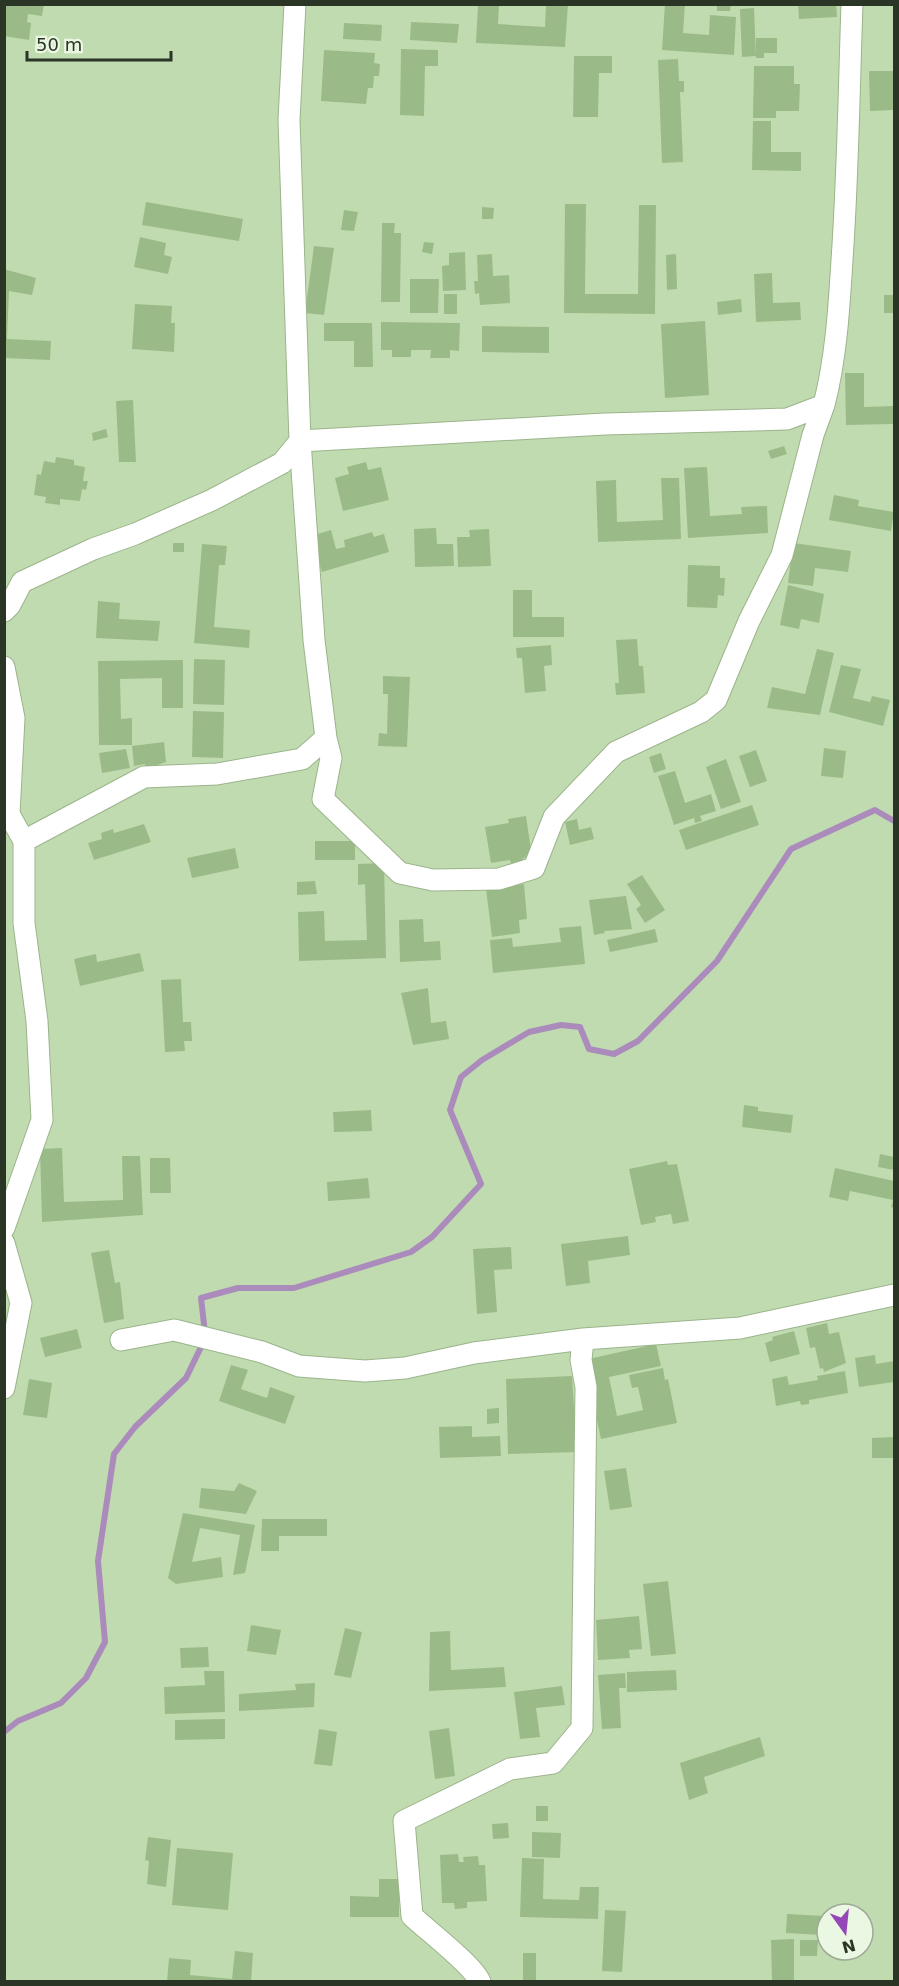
<svg xmlns="http://www.w3.org/2000/svg" width="899" height="1986" viewBox="0 0 899 1986" font-family="'DejaVu Sans',sans-serif">
<style>
.lines{fill:none;stroke-linecap:round;stroke-linejoin:round}
.stream{stroke:#ab8bbc;stroke-width:6}
.building{fill:#9abb87}
.minor-casing{stroke:#9bb48b;stroke-width:23}
.minor{stroke:#fff;stroke-width:21}
</style>
<rect width="100%" height="100%" fill="#c1dbb1"/>
<g class="lines">
<!-- stream -->
<path class="stream" d="M205,1333L201,1298L238,1288H294L411,1252L432,1237L481,1184L450,1110L461,1077L482,1060L529,1032L561,1025L580,1027L589,1049L614,1054L638,1041L717,961L791,849L875,810L894,821
M4,1732L18,1721L61,1703L86,1678L105,1642L98,1561L114,1454L135,1427L186,1378L203,1343"/>
</g>
<!-- building -->
<path class="building" d="M4,4H44L42,16L28,14L27,22L31,23L29,40L4,36Z
M546,4H568L565,47L476,43L478,5H499L498,24L545,27Z
M665,4H685L683,33L709,35L710,15L736,17L734,55L662,50Z
M717,4H731L730,11H717Z
M798,4H836L837,17L799,19Z
M754,8L756,56L742,57L740,9Z
M411,22L459,24L457,43L410,40Z
M344,23L382,25L381,41L343,39Z
M756,38H777V53H764V58H756Z
M401,49L438,50V66H425L424,116L400,115Z
M324,50L375,53L374,63L380,64L379,76H374L373,88H368L366,104L321,101Z
M574,56H612V73H599L598,117H573Z
M678,59L679,81H684V92H680L683,162L662,163L658,60Z
M754,66H794V84H800L799,111H776V118H753Z
M869,71H894V110L870,111Z
M753,121H771V152H801V171L752,170Z
M146,202L243,219L239,241L142,225Z
M565,204H586L585,294H638L639,205H656L655,314L564,313Z
M482,207L494,208L493,219H482Z
M344,210L358,212L354,231L341,230Z
M382,223H395L394,233H401L400,302H381Z
M140,237L166,243L164,255L172,257L168,274L134,267Z
M424,242L434,243L432,254L422,252Z
M314,246L334,248L324,315L305,313Z
M465,252L466,290L443,291L442,266L449,265V253Z
M492,254L493,276L509,275L510,303L480,305L479,293L475,294L474,281H478L477,255Z
M676,254L677,289L667,290L666,255Z
M4,269L36,278L32,295L9,291L7,339L51,341L50,360L4,358Z
M772,273L773,303L800,302L801,320L756,322L754,274Z
M410,279H439L438,313H410Z
M444,294H457V314H444Z
M884,295H894V313H884Z
M741,299L742,312L718,315L717,302Z
M135,304L172,306L171,323H175L174,352L132,349Z
M705,321L709,395L665,398L661,324Z
M381,322L460,323L459,351L450,350V358H430L431,350H411V357H392V350H381Z
M324,323H372L373,367H354V341H324Z
M482,326L549,327V353L482,352Z
M845,373H864V407L894,406V424L846,425Z
M133,400L136,462H119L116,401Z
M106,429L108,437L93,441L92,433Z
M784,446L787,454L771,459L768,451Z
M56,457L74,460V465L85,467L83,481H88L86,490L82,489L80,501L60,499V505L45,503L46,497L34,495L37,474L41,475L44,461L55,463Z
M366,462L368,470L381,467L389,500L343,511L335,478L349,474L347,467Z
M707,467L710,516L742,514L741,507L767,506L768,533L688,538L684,468Z
M661,478H679L681,539L598,542L596,481L616,480L617,522L663,520Z
M834,495L859,500L858,506L894,512L891,531L829,520Z
M436,528L437,544H453L454,566L415,567L414,529Z
M489,529L491,566L458,567L457,537H470L469,530Z
M331,530L336,549L345,547L344,540L372,532L374,537L384,534L389,552L322,572L311,536Z
M173,543H184V552H173Z
M793,543L851,551L848,572L815,568L813,586L788,583Z
M202,544L227,546L225,565H219L214,627L250,630L249,648L194,643Z
M688,565L720,566V578H725L724,596L718,595L717,608L687,607Z
M788,585L824,594L819,623L801,619L799,629L780,625Z
M513,590H532V617H564V637H513Z
M98,601L120,603L119,619L160,621L158,641L96,638Z
M637,639L639,666H643L645,693L616,695L615,683H619L616,640Z
M551,645L552,665L544,666L546,691L525,693L522,658H517L516,648Z
M817,649L834,653L820,715L767,708L772,687L805,694Z
M194,659L225,660L224,705L193,704Z
M183,660V708H162V678L120,679L121,719L132,718V745H99L98,661Z
M841,665L861,669L853,698L870,702L872,696L890,700L883,726L829,712Z
M383,676L410,677L407,747L378,746L379,733L387,734L388,694H383Z
M193,711L224,712L223,758L192,757Z
M164,742L166,762L145,769V764L134,766L132,746Z
M824,748L846,751L843,778L821,776Z
M126,749L130,768L102,773L99,753Z
M756,750L767,781L750,787L739,756Z
M661,753L666,769L654,773L649,757Z
M726,759L741,802L721,809L706,767Z
M675,771L685,803L711,794L716,811L700,816L702,821L695,823L694,818L674,825L658,776Z
M752,805L759,825L686,850L679,830Z
M526,816L532,857L523,858V861L511,863L510,860L491,863L485,827L509,823L508,819Z
M577,819L579,830L591,827L594,839L570,845L565,822Z
M144,824L151,842L94,860L88,843L102,839L101,833L113,829L114,833Z
M315,841H355V860H315Z
M235,848L239,868L192,878L187,858Z
M384,863L386,958L299,961L298,912L324,911L325,941L367,940L365,884L358,885V864Z
M642,875L665,910L645,923L636,909L641,905L627,884Z
M315,881L317,894L297,895V882Z
M524,884L527,919L519,920L520,933L492,937L486,889Z
M626,896L632,929L604,931L605,933L594,935L589,900Z
M423,919L424,942L440,941L441,960L400,962L399,920Z
M581,926L585,964L493,973L490,940L512,938L513,947L561,942L559,928Z
M655,929L658,942L610,952L607,940Z
M140,953L144,971L80,986L74,959L96,954L97,962Z
M181,979L183,1022H191L192,1041H184L185,1051L165,1052L161,980Z
M428,988L431,1023L446,1021L449,1039L413,1045L401,993Z
M744,1105L758,1107V1111L793,1115L791,1133L742,1127Z
M371,1110L372,1131L334,1132L333,1112Z
M62,1148L64,1202L123,1200L122,1156H140L143,1215L42,1222L40,1149Z
M880,1154L894,1157V1170L878,1167Z
M150,1158H170L171,1193H150Z
M667,1161L668,1165L677,1164L689,1221L673,1224L671,1214L655,1217L656,1222L641,1225L629,1169Z
M835,1168L894,1181V1208L891,1207L893,1200L850,1191L848,1201L829,1197Z
M368,1178L370,1198L328,1201L327,1182Z
M628,1236L630,1255L588,1261L590,1283L566,1286L561,1244Z
M511,1247L512,1269L494,1270L497,1312L477,1314L473,1249Z
M109,1250L115,1283L120,1282L124,1319L104,1323L91,1253Z
M827,1323L829,1334L839,1332L846,1363L824,1372L823,1368L820,1369L815,1347L810,1348L806,1328Z
M77,1329L82,1348L45,1357L40,1338Z
M794,1331L800,1354L770,1362L765,1343L773,1340L772,1337Z
M656,1344L661,1366L609,1377L617,1416L643,1410L638,1387L632,1388L629,1375L663,1368L665,1380L668,1379L677,1423L601,1439L584,1360Z
M875,1355L876,1364L894,1361V1382L859,1387L855,1358Z
M231,1365L248,1370L241,1389L267,1398L270,1387L295,1396L285,1424L219,1401Z
M845,1371L848,1393L809,1400V1404L801,1405L800,1401L776,1406L772,1379L787,1376L789,1385L818,1380L817,1376Z
M572,1376L577,1452L508,1454L506,1379Z
M29,1379L52,1383L47,1418L23,1415Z
M499,1408V1423L487,1424V1409Z
M472,1426V1437L500,1436L501,1456L440,1458L439,1427Z
M894,1437V1458H872V1438Z
M626,1468L632,1507L610,1510L604,1471Z
M239,1483L257,1491L246,1514L199,1508L201,1488L234,1491Z
M183,1513L255,1525L245,1573L233,1575L240,1535L200,1528L192,1562L221,1557L223,1577L176,1584L168,1578Z
M262,1519H327V1536H279V1551H261Z
M668,1581L676,1654L651,1656L643,1584Z
M639,1616L642,1649L629,1650L630,1658L598,1660L596,1620Z
M251,1625L281,1630L276,1655L247,1651Z
M345,1628L362,1632L351,1678L334,1675Z
M450,1631L451,1670L504,1667L506,1687L429,1691L430,1632Z
M208,1647L209,1667L181,1668L180,1648Z
M676,1670L677,1690L627,1692V1672Z
M204,1671H224L225,1712L165,1714L164,1687L205,1685Z
M625,1673L626,1688H619L621,1728L602,1729L598,1675Z
M315,1683L314,1707L239,1711V1694L296,1690L295,1684Z
M562,1686L565,1705L536,1708L540,1737L520,1739L514,1692Z
M225,1719V1739L175,1740V1720Z
M449,1728L455,1776L435,1779L429,1731Z
M319,1729L337,1732L332,1766L314,1764Z
M760,1737L765,1756L704,1777L708,1793L689,1800L680,1763Z
M536,1806H548V1821H536Z
M508,1823L509,1838L493,1839L492,1824Z
M532,1832L561,1833L560,1858L532,1857Z
M148,1837L171,1840L166,1887L147,1884L149,1861L145,1860Z
M177,1848L233,1853L228,1910L172,1905Z
M458,1854L459,1862H464L463,1857L478,1856L479,1865H485L487,1901L467,1902V1908L455,1909L454,1903H442L440,1855Z
M522,1858L544,1859L543,1899L579,1900L580,1887H599L598,1919L520,1917Z
M379,1879H399V1917H350V1896L379,1897Z
M605,1910L626,1911L622,1972L602,1971Z
M787,1914L824,1916L823,1935L786,1933Z
M794,1939V1982H772L771,1940Z
M800,1940H818L817,1956H800Z
M235,1951L253,1953L251,1982H167L169,1958L191,1960L190,1975L232,1979Z
M523,1953H536V1982H523Z"/>
<g class="lines">
<defs>
<path id="minor" d="M295,4L289,120L300,441L314,640L326,738L331,758L323,799L400,873L433,880L499,879L534,868L554,817L616,752L701,712L716,700L749,621L782,555L813,435L824,405
M4,611L10,605L22,582L93,549L135,534L212,500L282,463L300,441L605,424L787,419L824,405C836,358 839,309 842,260C848,175 849,90 852,4
M4,667L14,718L9,814L24,841V923L37,1021L42,1120L4,1228
M24,841L144,777L217,774L302,759L326,738
M4,1243L21,1303L4,1388
M121,1340L174,1330L262,1352L299,1366L365,1371L405,1368L474,1353L583,1339L740,1328L894,1295
M480,1982C474,1966 428,1931 412,1916L404,1821L510,1769L553,1763L582,1728L586,1387L581,1360L583,1339"/>
</defs>
<!-- minor casing -->
<use href="#minor" class="minor-casing"/>
<!-- minor -->
<use href="#minor" class="minor"/>
</g>
<!-- border -->
<rect width="899" height="1986" fill="none" stroke="#2b3525" stroke-width="12"/>
<!-- north arrow -->
<g transform="translate(845 1932) rotate(165)"><circle r="28" fill="#eaf7e2" stroke="#9ea996" stroke-width="1.5"/>
<path d="M0-4.5L10 22L0 15L-10 22Z" fill="#9546b7"/>
<text y="-9" font-size="16" font-weight="bold" text-anchor="middle" fill="#2b3525">N</text>
</g>
<!-- scale -->
<path d="M27 51v9h144v-9" fill="none" stroke="#2b3525" stroke-width="3"/>
<text x="36" y="51" font-size="18" fill="#2b3525" stroke="#eaf7e2" stroke-width="4.5" paint-order="stroke">50 m</text>
</svg>
